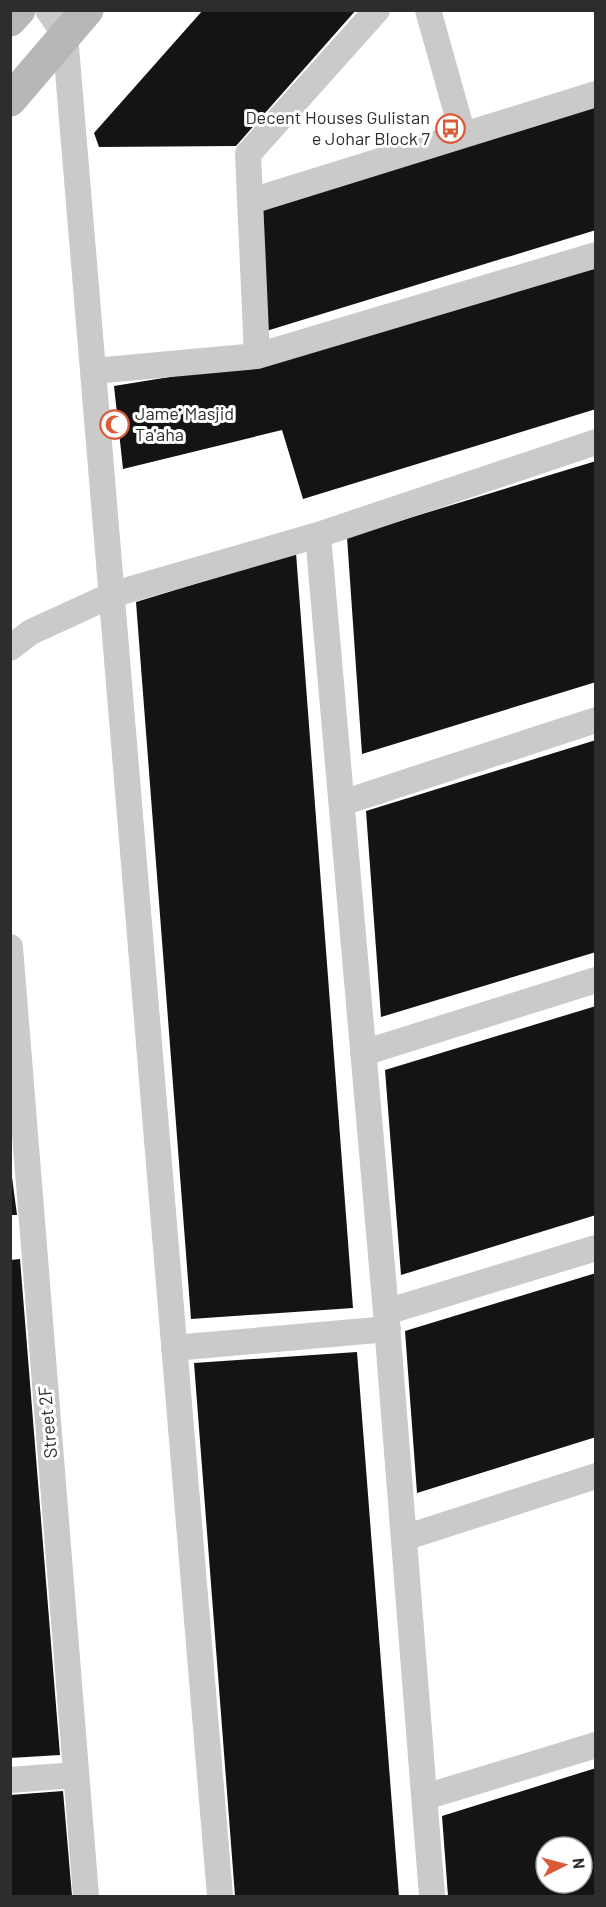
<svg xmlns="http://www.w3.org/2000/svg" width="606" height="1907" viewBox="0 0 606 1907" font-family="Barlow,sans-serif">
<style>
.building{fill:#141414;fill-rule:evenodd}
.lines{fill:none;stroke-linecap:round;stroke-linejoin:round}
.minor{stroke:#cacaca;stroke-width:26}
.secondary{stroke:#b7b7b7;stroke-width:33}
.labels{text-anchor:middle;stroke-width:6;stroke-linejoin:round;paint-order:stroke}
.poi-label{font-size:18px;fill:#2d2d2d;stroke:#fff;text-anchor:end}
.street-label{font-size:18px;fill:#2d2d2d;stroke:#fff}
</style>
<rect width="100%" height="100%" fill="#fff"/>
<!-- building -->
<path class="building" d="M203,10H356L236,146L99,147L94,133Z
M596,101V230L263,332L253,207Z
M596,260V409L303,499L282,430L123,469L114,386L262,362Z
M596,461V682L362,754L347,537Z
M296,553L353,1308L191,1319L136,602Z
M596,740V952L381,1017L366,811Z
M596,1006V1215L401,1275L385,1070Z
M10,1162L17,1215H10Z
M20,1259L60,1755L10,1758V1260Z
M596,1273V1437L417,1493L405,1331Z
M357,1352L399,1896H235L194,1363Z
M596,1768V1896H448L442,1816ZM546,1847H582V1883H546Z
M63,1791L72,1896H10V1795Z"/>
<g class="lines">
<!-- minor -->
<path class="minor" d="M48,10L65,35L220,1896
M428,10L463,135
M251,201L596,94
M257,356L248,154L377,10
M94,371L257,356L596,255
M318,535L386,1312L432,1896
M10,648L31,632L114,594L318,535L596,442
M342,803L596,720
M10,947L86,1896
M363,1053L596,980
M386,1312L596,1248
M174,1348L388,1329
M404,1538L596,1476
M10,1780L76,1775
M425,1797L596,1745"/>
<!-- secondary -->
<path class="secondary" d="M10,20L19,10
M10,100L87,10"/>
</g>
<!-- icons -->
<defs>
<symbol id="bus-ring" viewBox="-11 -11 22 22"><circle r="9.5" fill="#fff" stroke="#db5a38" stroke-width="1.5"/><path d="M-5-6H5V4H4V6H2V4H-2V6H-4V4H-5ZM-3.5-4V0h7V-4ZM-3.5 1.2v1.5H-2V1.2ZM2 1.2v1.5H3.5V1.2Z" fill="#db5a38"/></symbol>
<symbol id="mosque-ring" viewBox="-11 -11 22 22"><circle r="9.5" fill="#fff" stroke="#db5a38" stroke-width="1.5"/><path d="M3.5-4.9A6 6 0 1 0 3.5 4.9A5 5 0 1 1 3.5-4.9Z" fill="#db5a38"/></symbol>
</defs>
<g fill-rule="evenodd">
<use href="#bus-ring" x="434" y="112" width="33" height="33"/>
<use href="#mosque-ring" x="98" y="408" width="33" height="33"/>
</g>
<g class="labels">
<!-- poi labels -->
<g class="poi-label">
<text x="430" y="124">Decent Houses Gulistan<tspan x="430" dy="21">e Johar Block 7</tspan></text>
<text x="135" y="420" text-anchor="start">Jame' Masjid<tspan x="135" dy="21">Ta'aha</tspan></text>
</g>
<!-- street labels -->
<g class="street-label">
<text transform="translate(48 1422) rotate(-95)" y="6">Street 2F</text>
</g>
</g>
<!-- border -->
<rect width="606" height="1907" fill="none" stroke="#2d2d2d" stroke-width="24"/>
<!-- north arrow -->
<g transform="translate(564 1865) rotate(84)"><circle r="28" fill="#ffffff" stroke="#ababab" stroke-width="1.5"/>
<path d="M0-4.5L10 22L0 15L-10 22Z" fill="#db5a38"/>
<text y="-9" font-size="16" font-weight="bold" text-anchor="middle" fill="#2d2d2d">N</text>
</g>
</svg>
